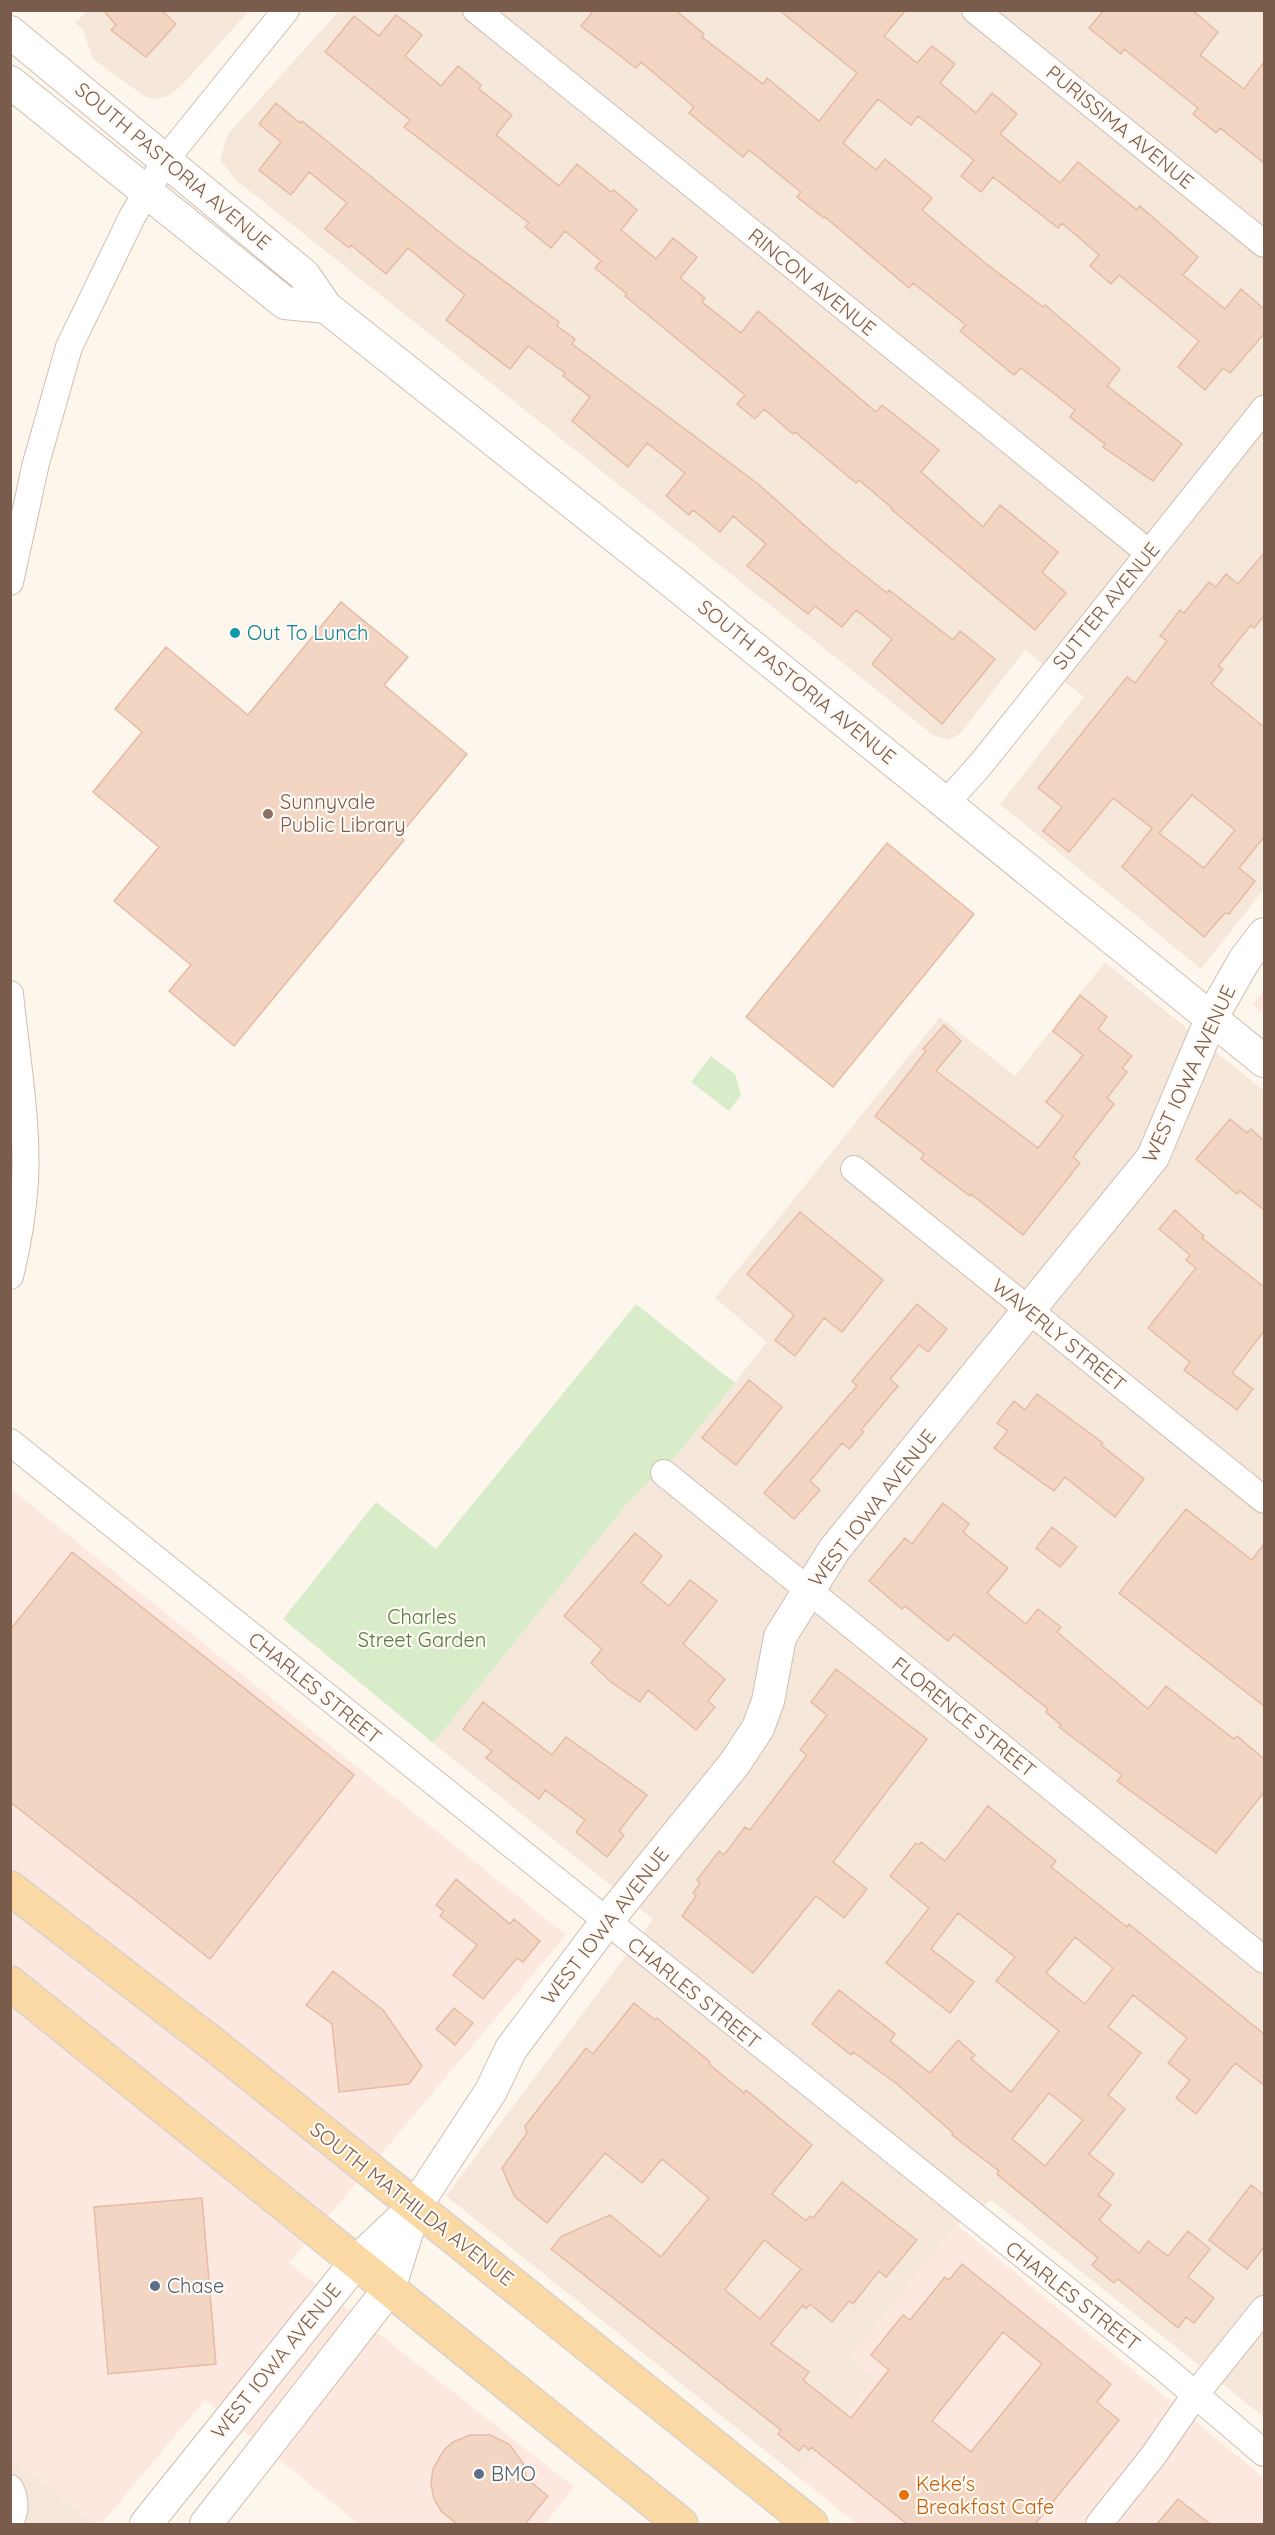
<svg xmlns="http://www.w3.org/2000/svg" width="1275" height="2535" viewBox="0 0 1275 2535" font-family="Quicksand,sans-serif">
<style>
.residential{fill:#f5e8da}
.commercial{fill:#fde8e0}
.green{fill:#d8ecc9}
.building{fill:#f3d5c3;stroke:#e6bba3;stroke-width:1.5;fill-rule:evenodd}
.lines{fill:none;stroke-linecap:round;stroke-linejoin:round}
.minor-casing{stroke:#d1beb0;stroke-width:28}
.tertiary-casing{stroke:#d1beb0;stroke-width:34}
.primary-casing{stroke:#dad1cd;stroke-width:36}
.minor{stroke:#fff;stroke-width:26}
.tertiary{stroke:#fff;stroke-width:32}
.primary{stroke:#fbd9a5;stroke-width:33}
.culture-dot{fill:#0f9aa8;stroke:#fffaf3;stroke-width:2}
.education-dot{fill:#8d6e63;stroke:#fffaf3;stroke-width:2}
.service-dot{fill:#5c6f8a;stroke:#fffaf3;stroke-width:2}
.food-dot{fill:#e8710a;stroke:#fffaf3;stroke-width:2}
.labels{text-anchor:middle;stroke-width:4.5;stroke-linejoin:round;paint-order:stroke}
.street-label{font-size:20px;fill:#7a5c4d;stroke:#fffaf3}
.culture-label{font-size:20px;fill:#0d838f;stroke:#fffaf3;text-anchor:start}
.education-label{font-size:20px;fill:#785e54;stroke:#fffaf3;text-anchor:start}
.park-label{font-size:20px;fill:#537a41;stroke:#fffaf3}
.service-label{font-size:20px;fill:#4e5e75;stroke:#fffaf3;text-anchor:start}
.food-label{font-size:20px;fill:#c56008;stroke:#fffaf3;text-anchor:start}
</style>
<rect width="100%" height="100%" fill="#fdf6ec"/>
<!-- residential -->
<path class="residential" d="M87,11H249L182,85L168,96L153,99L144,96L93,59L83,30L75,23Z
M339,11H1264V889L1201,969L1000,804L1084,697L1025,650L960,734L948,740L933,735L236,180L220,160L228,134Z
M1105,962L1264,1091V2417L991,2200L957,2225L850,2357L876,2378L797,2476L446,2196L653,1919L433,1743L631,1499L676,1456L767,1342L715,1298L940,1017L1015,1076Z
M11,2456L96,2524H11Z"/>
<!-- commercial -->
<path class="commercial" d="M1264,990V1015L1253,1004Z
M10,1488L566,1935L289,2263L574,2487L545,2524H359L205,2400L101,2524H96L11,2456Z
M957,2225L1264,2478V2524H857L797,2476L875,2378L850,2357Z"/>
<!-- green -->
<path class="green" d="M711,1056L735,1074L741,1095L729,1111L691,1082Z
M636,1304L735,1383L676,1456L631,1499L433,1743L283,1619L376,1502L436,1549Z"/>
<!-- building -->
<path class="building" d="M103,10H161L176,24L146,57L111,30L116,25Z
M594,10H675L704,34L702,37L763,84L767,78L819,121L857,73L779,10H906L884,36L917,63L932,46L955,64L940,83L976,113L992,93L1017,114L1000,134L1060,183L1078,162L1137,210L1140,206L1198,257L1183,275L1225,309L1241,289L1264,309V334L1230,373L1223,368L1205,390L1178,367L1199,341L1119,275L1111,284L1090,266L1099,255L1062,223L1058,228L993,177L981,192L961,176L974,160L918,116L911,125L878,99L843,143L876,170L885,159L932,198L922,210L984,262L1043,307L1045,305L1120,369L1107,386L1182,444L1153,481L1103,447L1105,444L1070,417L1075,410L1043,385L1021,368L1014,375L960,331L966,325L913,283L909,288L825,217L824,218L797,197L801,192L749,150L743,157L689,113L694,107L641,62L636,68L581,26Z
M1104,10H1192L1218,32L1200,55L1244,89L1264,62V163L1220,128L1216,133L1193,114L1198,108L1124,49L1121,54L1089,28Z
M396,15L422,35L405,56L441,86L458,66L481,85L479,89L512,115L496,135L559,186L577,164L611,192L614,190L637,210L621,230L656,259L673,238L697,257L680,278L705,298L702,302L741,333L758,311L876,412L882,405L939,450L921,472L983,527L1000,505L1058,552L1042,572L1066,593L1035,630L891,509L892,508L859,480L856,483L795,432L793,434L764,409L755,419L737,404L745,395L625,296L627,294L595,268L601,261L565,231L551,248L525,227L529,223L404,127L410,120L325,52L354,16L379,36Z
M276,103L300,123L302,121L453,243L559,322L557,326L575,339L572,344L758,484L829,547L887,593L889,590L953,640L960,631L995,659L942,724L872,664L892,639L856,610L842,627L815,606L808,614L747,566L766,544L733,516L720,532L693,510L689,515L666,496L685,473L647,443L628,467L572,421L590,397L563,376L565,373L528,346L510,369L446,320L465,295L408,248L386,274L351,245L349,248L325,229L347,203L309,172L291,195L259,170L281,142L259,124Z
M1264,553V616L1254,628L1251,625L1218,666L1223,669L1211,684L1264,727V837L1239,868L1255,881L1229,914L1225,913L1204,937L1122,867L1152,828L1113,798L1069,852L1043,831L1062,807L1038,788L1127,677L1135,683L1167,641L1160,636L1180,610L1184,613L1209,582L1216,587L1226,574L1238,584ZM1192,795L1235,830L1204,868L1159,833Z
M341,602L408,657L384,685L467,754L399,836L404,840L234,1046L169,991L191,965L114,901L159,847L93,792L142,732L115,709L166,647L248,715Z
M887,843L974,914L833,1087L746,1017Z
M1080,995L1107,1017L1098,1029L1132,1056L1122,1068L1127,1072L1107,1098L1114,1104L1073,1157L1080,1163L1023,1235L971,1194L970,1196L921,1159L924,1154L875,1116L926,1051L923,1049L944,1025L961,1041L936,1071L1038,1148L1063,1116L1046,1102L1083,1055L1053,1031Z
M1230,1119L1247,1133L1251,1129L1264,1141V1210L1240,1191L1237,1194L1196,1159Z
M1175,1210L1204,1236L1202,1238L1264,1287V1331L1232,1373L1253,1389L1237,1410L1184,1370L1190,1362L1148,1328L1196,1268L1186,1260L1190,1255L1159,1229Z
M800,1212L883,1280L842,1332L824,1318L795,1356L775,1340L794,1315L747,1274Z
M917,1304L947,1329L928,1352L919,1345L890,1379L898,1386L861,1430L864,1432L849,1449L842,1443L810,1481L820,1490L794,1519L764,1493L857,1386L852,1381Z
M749,1380L782,1407L736,1465L702,1438Z
M1037,1394L1103,1443L1101,1445L1144,1479L1115,1517L1065,1477L1054,1491L994,1448L1008,1431L997,1423L1014,1401L1025,1410Z
M943,1503L969,1524L963,1532L1008,1568L987,1593L1026,1624L1038,1609L1061,1627L1057,1632L1148,1709L1166,1686L1234,1739L1237,1736L1264,1759V1792L1216,1853L1117,1781L1122,1775L1059,1727L1061,1725L1046,1712L1048,1709L954,1634L948,1641L905,1606L902,1609L869,1581L905,1538L912,1544Z
M1186,1509L1252,1560L1264,1544V1706L1119,1593Z
M1052,1527L1077,1547L1060,1567L1036,1548Z
M635,1533L662,1556L641,1583L669,1606L690,1580L717,1601L683,1644L725,1679L708,1701L715,1707L696,1730L648,1690L640,1702L611,1682L591,1663L602,1649L564,1616Z
M72,1552L354,1775L210,1959L10,1802V1630Z
M836,1669L927,1739L833,1862L867,1889L844,1918L816,1896L753,1973L682,1916L696,1896L693,1893L700,1883L697,1880L719,1851L724,1855L745,1827L750,1830L807,1755L800,1750L827,1715L811,1702Z
M483,1702L552,1755L566,1737L647,1795L619,1831L624,1835L607,1857L576,1832L585,1820L545,1790L539,1799L486,1758L492,1751L463,1729Z
M988,1806L1056,1861L1051,1867L1127,1927L1129,1924L1264,2034V2085L1235,2063L1196,2114L1176,2098L1190,2080L1168,2063L1187,2038L1133,1995L1108,2027L1141,2053L1108,2095L1125,2109L1089,2154L1114,2174L1098,2195L1111,2205L1099,2220L1139,2253L1148,2241L1168,2256L1188,2231L1210,2249L1188,2277L1214,2298L1194,2323L1186,2317L1178,2328L1118,2279L1114,2283L1092,2265L1098,2258L997,2174L999,2171L952,2135L953,2133L897,2084L853,2052L851,2055L812,2024L839,1990L895,2034L890,2041L930,2073L958,2040L975,2055L971,2059L1011,2092L1059,2031L996,1981L1015,1957L958,1913L931,1949L974,1982L950,2013L886,1963L929,1908L890,1876L916,1843L919,1845L921,1842L945,1861ZM1075,1937L1113,1968L1085,2004L1046,1973ZM1049,2093L1083,2120L1045,2166L1012,2139Z
M456,1879L510,1924L514,1919L540,1941L523,1962L517,1958L483,1999L453,1975L477,1945L440,1916L444,1911L436,1905Z
M333,1971L383,2010L422,2066L409,2084L339,2092L332,2024L306,2005Z
M634,2003L655,2020L657,2018L710,2062L709,2064L744,2093L746,2090L812,2145L772,2194L806,2221L810,2216L813,2218L842,2182L917,2240L886,2277L879,2271L853,2304L849,2301L832,2322L810,2304L806,2309L803,2305L771,2344L809,2372L803,2380L851,2418L889,2370L871,2355L903,2315L910,2320L945,2277L949,2280L962,2264L1111,2384L1097,2402L1119,2420L1035,2524H907L811,2447L809,2450L804,2445L799,2451L778,2434L781,2430L551,2249L562,2236L610,2215L661,2257L709,2198L662,2159L642,2183L605,2153L547,2223L515,2197L502,2168L527,2133L525,2126L586,2048L593,2054ZM764,2240L801,2269L760,2319L725,2290ZM1003,2332L1042,2364L971,2452L932,2421Z
M454,2008L473,2023L455,2045L436,2029Z
M1251,2185L1264,2195V2247L1247,2269L1209,2240Z
M202,2198L216,2364L108,2374L94,2207Z
M470,2435H490L509,2444L523,2463L527,2479L548,2496L525,2524H457L441,2511L434,2499L431,2484L433,2469L444,2450L453,2442Z
M1178,2499L1210,2524H1157Z"/>
<g class="lines">
<defs>
<path id="minor" d="M476,10L1149,553
M975,10L1264,244
M10,582L36,463L69,347L132,217L166,159L286,10
M946,803L981,764L1264,409
M10,994C16,1055 28,1119 25,1181C23,1213 18,1244 10,1276
M854,1169L1264,1500
M10,1442L1164,2368L1264,2453
M664,1473L1264,1960
M10,2488C16,2498 16,2512 10,2522
M1099,2524L1153,2456L1195,2395L1264,2309"/>
<path id="tertiary" d="M10,32L304,275L326,307L675,584L1264,1061
M10,82L285,303L326,307
M146,2524L356,2262L414,2207
M206,2524L389,2289L415,2207L491,2091L511,2049L606,1922L735,1763L758,1728L768,1701L780,1637L834,1550L1153,1157L1212,1017L1245,959L1264,934"/>
<path id="primary" d="M10,1888L213,2044L811,2524
M10,1983L681,2524"/>
</defs>
<!-- minor casing -->
<use href="#minor" class="minor-casing"/>
<!-- tertiary casing -->
<use href="#tertiary" class="tertiary-casing"/>
<!-- primary casing -->
<use href="#primary" class="primary-casing"/>
<!-- minor -->
<use href="#minor" class="minor"/>
<!-- tertiary -->
<use href="#tertiary" class="tertiary"/>
<!-- primary -->
<use href="#primary" class="primary"/>
</g>
<!-- markers -->
<circle class="culture-dot" cx="235" cy="633" r="6"/>
<circle class="education-dot" cx="268" cy="814" r="6"/>
<g class="service-dot">
<circle cx="155" cy="2286" r="6"/>
<circle cx="479" cy="2474" r="6"/>
</g>
<circle class="food-dot" cx="904" cy="2495" r="6"/>
<g class="labels">
<!-- street labels -->
<g class="street-label">
<text transform="translate(1120 127) rotate(39)" y="7">PURISSIMA AVENUE</text>
<text transform="translate(173 166) rotate(40)" y="7">SOUTH PASTORIA AVENUE</text>
<text transform="translate(812 282) rotate(39)" y="7">RINCON AVENUE</text>
<text transform="translate(1106 606) rotate(-51)" y="7">SUTTER AVENUE</text>
<text transform="translate(797 682) rotate(39)" y="7">SOUTH PASTORIA AVENUE</text>
<text transform="translate(1189 1074) rotate(-65)" y="7">WEST IOWA AVENUE</text>
<text transform="translate(1059 1335) rotate(39)" y="7">WAVERLY STREET</text>
<text transform="translate(872 1508) rotate(-52)" y="7">WEST IOWA AVENUE</text>
<text transform="translate(315 1688) rotate(39)" y="7">CHARLES STREET</text>
<text transform="translate(964 1717) rotate(39)" y="7">FLORENCE STREET</text>
<text transform="translate(605 1926) rotate(-52)" y="7">WEST IOWA AVENUE</text>
<text transform="translate(694 1993) rotate(39)" y="7">CHARLES STREET</text>
<text transform="translate(412 2204) rotate(38)" y="7">SOUTH MATHILDA AVENUE</text>
<text transform="translate(1073 2296) rotate(38)" y="7">CHARLES STREET</text>
<text transform="translate(276 2361) rotate(-51)" y="7">WEST IOWA AVENUE</text>
</g>
<!-- culture labels -->
<g class="culture-label">
<text x="247" y="640">Out To Lunch</text>
</g>
<!-- education labels -->
<g class="education-label">
<text x="280" y="809">Sunnyvale<tspan x="280" dy="23">Public Library</tspan></text>
</g>
<!-- park labels -->
<g class="park-label">
<text x="422" y="1624">Charles<tspan x="422" dy="23">Street Garden</tspan></text>
</g>
<!-- service labels -->
<g class="service-label">
<text x="167" y="2293">Chase</text>
<text x="491" y="2481">BMO</text>
</g>
<!-- food labels -->
<g class="food-label">
<text x="916" y="2491">Keke's<tspan x="916" dy="23">Breakfast Cafe</tspan></text>
</g>
</g>
<!-- border -->
<rect width="1275" height="2535" fill="none" stroke="#7a5c4d" stroke-width="24"/>
</svg>
